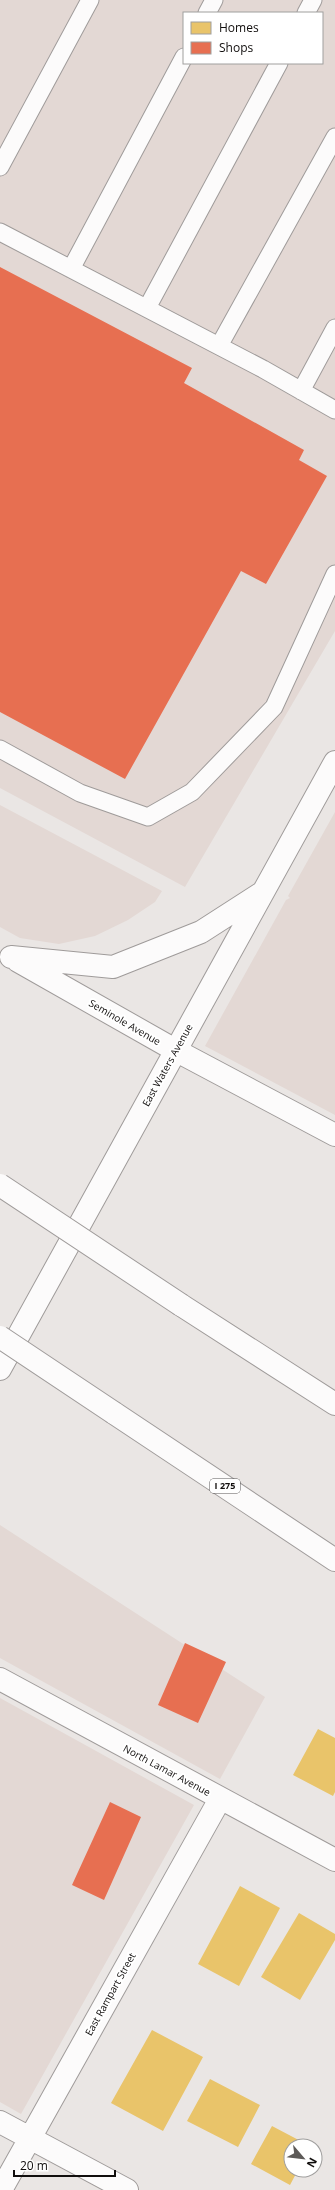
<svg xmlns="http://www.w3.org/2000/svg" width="335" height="2190" viewBox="0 0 335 2190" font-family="'Open Sans',sans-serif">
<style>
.built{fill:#e3d8d4;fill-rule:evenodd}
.homes{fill:#e9c46a}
.shops{fill:#e76f51}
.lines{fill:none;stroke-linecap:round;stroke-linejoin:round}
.lane-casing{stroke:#9f9b9a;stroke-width:19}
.street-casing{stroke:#9f9b9a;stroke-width:24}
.secondary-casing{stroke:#9f9b9a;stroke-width:24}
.highway-casing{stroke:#9f9b9a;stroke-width:24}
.lane{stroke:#fcfbfb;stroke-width:17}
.street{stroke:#fcfbfb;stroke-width:22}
.secondary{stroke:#fcfbfb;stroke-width:22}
.highway{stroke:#fcfbfb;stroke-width:22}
.highway-bridge-casing{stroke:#9f9b9a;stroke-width:24;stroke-linecap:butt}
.highway-bridge{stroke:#fcfbfb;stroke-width:22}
.labels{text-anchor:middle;stroke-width:4;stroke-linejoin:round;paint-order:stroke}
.shield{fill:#fff;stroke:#585656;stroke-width:1}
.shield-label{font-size:9px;font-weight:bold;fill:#110e0d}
.street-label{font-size:10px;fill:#110e0d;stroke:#fff}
</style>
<rect width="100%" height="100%" fill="#eae6e4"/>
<!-- built -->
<path class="built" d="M0,0H335V631L185,887L0,788ZM184,13H322V63H184Z
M0,805L162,891L155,902L128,920L95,936L59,944L20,938L0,927Z
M335,812V1115L205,1046L286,900L290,898L288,896Z
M0,1525L265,1697L220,1779L0,1658Z
M0,1698L194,1805L21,2114L0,2102Z"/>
<!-- homes -->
<path class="homes" d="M318,1729L335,1738V1792L333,1796L293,1775Z
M240,1886L280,1908L239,1986L198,1964Z
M299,1913L335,1934V1940L300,2000L261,1977Z
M152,2030L203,2057L163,2131L111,2103Z
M210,2079L260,2105L238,2147L187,2121Z
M272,2126L310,2146H291V2170H298L290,2185L251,2164Z"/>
<!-- shops -->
<path class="shops" d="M0,267L192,368L184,383L304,450L299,460L327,476L266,584L241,571L125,779L0,712Z
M185,1643L226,1662L198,1723L158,1705Z
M110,1802L141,1817L104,1900L72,1885Z"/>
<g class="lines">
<defs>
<path id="lane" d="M207,13L214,0
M306,13L313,0
M0,167L90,0
M0,232L263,369L335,410
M71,269L184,57
M147,308L279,63
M219,346L335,137
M301,391L335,328
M0,749L80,793L148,817L192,792L274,707L335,574"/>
<path id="street" d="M175,1050L335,1135
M0,1679L335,1860
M0,2122L127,2190
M1,2190L220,1799"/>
<path id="secondary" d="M11,957L113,967L201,932L260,894
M18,961L175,1050
M0,1369L335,762"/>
<path id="highway" d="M181,1305L335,1404
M114,1413L335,1560"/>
</defs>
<!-- lane casing -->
<use href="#lane" class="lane-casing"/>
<!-- street casing -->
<use href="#street" class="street-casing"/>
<!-- secondary casing -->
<use href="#secondary" class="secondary-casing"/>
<!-- highway casing -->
<use href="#highway" class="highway-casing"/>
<!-- lane -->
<use href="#lane" class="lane"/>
<!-- street -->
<use href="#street" class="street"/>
<!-- secondary -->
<use href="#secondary" class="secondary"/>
<!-- highway -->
<use href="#highway" class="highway"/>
<defs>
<path id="highway-bridge" d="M0,1185L181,1305
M0,1337L114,1413"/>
</defs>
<!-- highway-bridge casing -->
<use href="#highway-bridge" class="highway-bridge-casing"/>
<!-- highway-bridge -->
<use href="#highway-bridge" class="highway-bridge"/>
</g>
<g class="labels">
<!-- shield labels -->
<rect class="shield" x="210" y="1479" width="30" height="14" rx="3"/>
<g class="shield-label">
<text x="225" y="1489">I 275</text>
</g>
<!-- street labels -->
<g class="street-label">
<text transform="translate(125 1022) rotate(30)" y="4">Seminole Avenue</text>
<text transform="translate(167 1065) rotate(-61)" y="4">East Waters Avenue</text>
<text transform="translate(167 1770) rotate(28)" y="4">North Lamar Avenue</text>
<text transform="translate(110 1994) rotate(-61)" y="4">East Rampart Street</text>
</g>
</g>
<!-- legend -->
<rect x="183" y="12" width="140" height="52" fill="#ffffff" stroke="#a09f9e"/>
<rect x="191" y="22" width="20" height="12" fill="#e9c46a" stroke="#a09f9e"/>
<text x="219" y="32" font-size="12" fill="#110e0d">Homes</text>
<rect x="191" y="42" width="20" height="12" fill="#e76f51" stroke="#a09f9e"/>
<text x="219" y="52" font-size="12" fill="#110e0d">Shops</text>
<!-- north arrow -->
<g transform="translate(303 2158) rotate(118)"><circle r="19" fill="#ffffff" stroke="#a09f9e"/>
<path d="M0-3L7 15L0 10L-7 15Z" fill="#5d5a58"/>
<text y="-6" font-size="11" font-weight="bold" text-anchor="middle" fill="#110e0d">N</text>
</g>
<!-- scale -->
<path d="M14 2170v6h101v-6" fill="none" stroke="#110e0d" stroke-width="2"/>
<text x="20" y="2170" font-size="12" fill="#110e0d" stroke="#ffffff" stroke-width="3" paint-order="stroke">20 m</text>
</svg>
